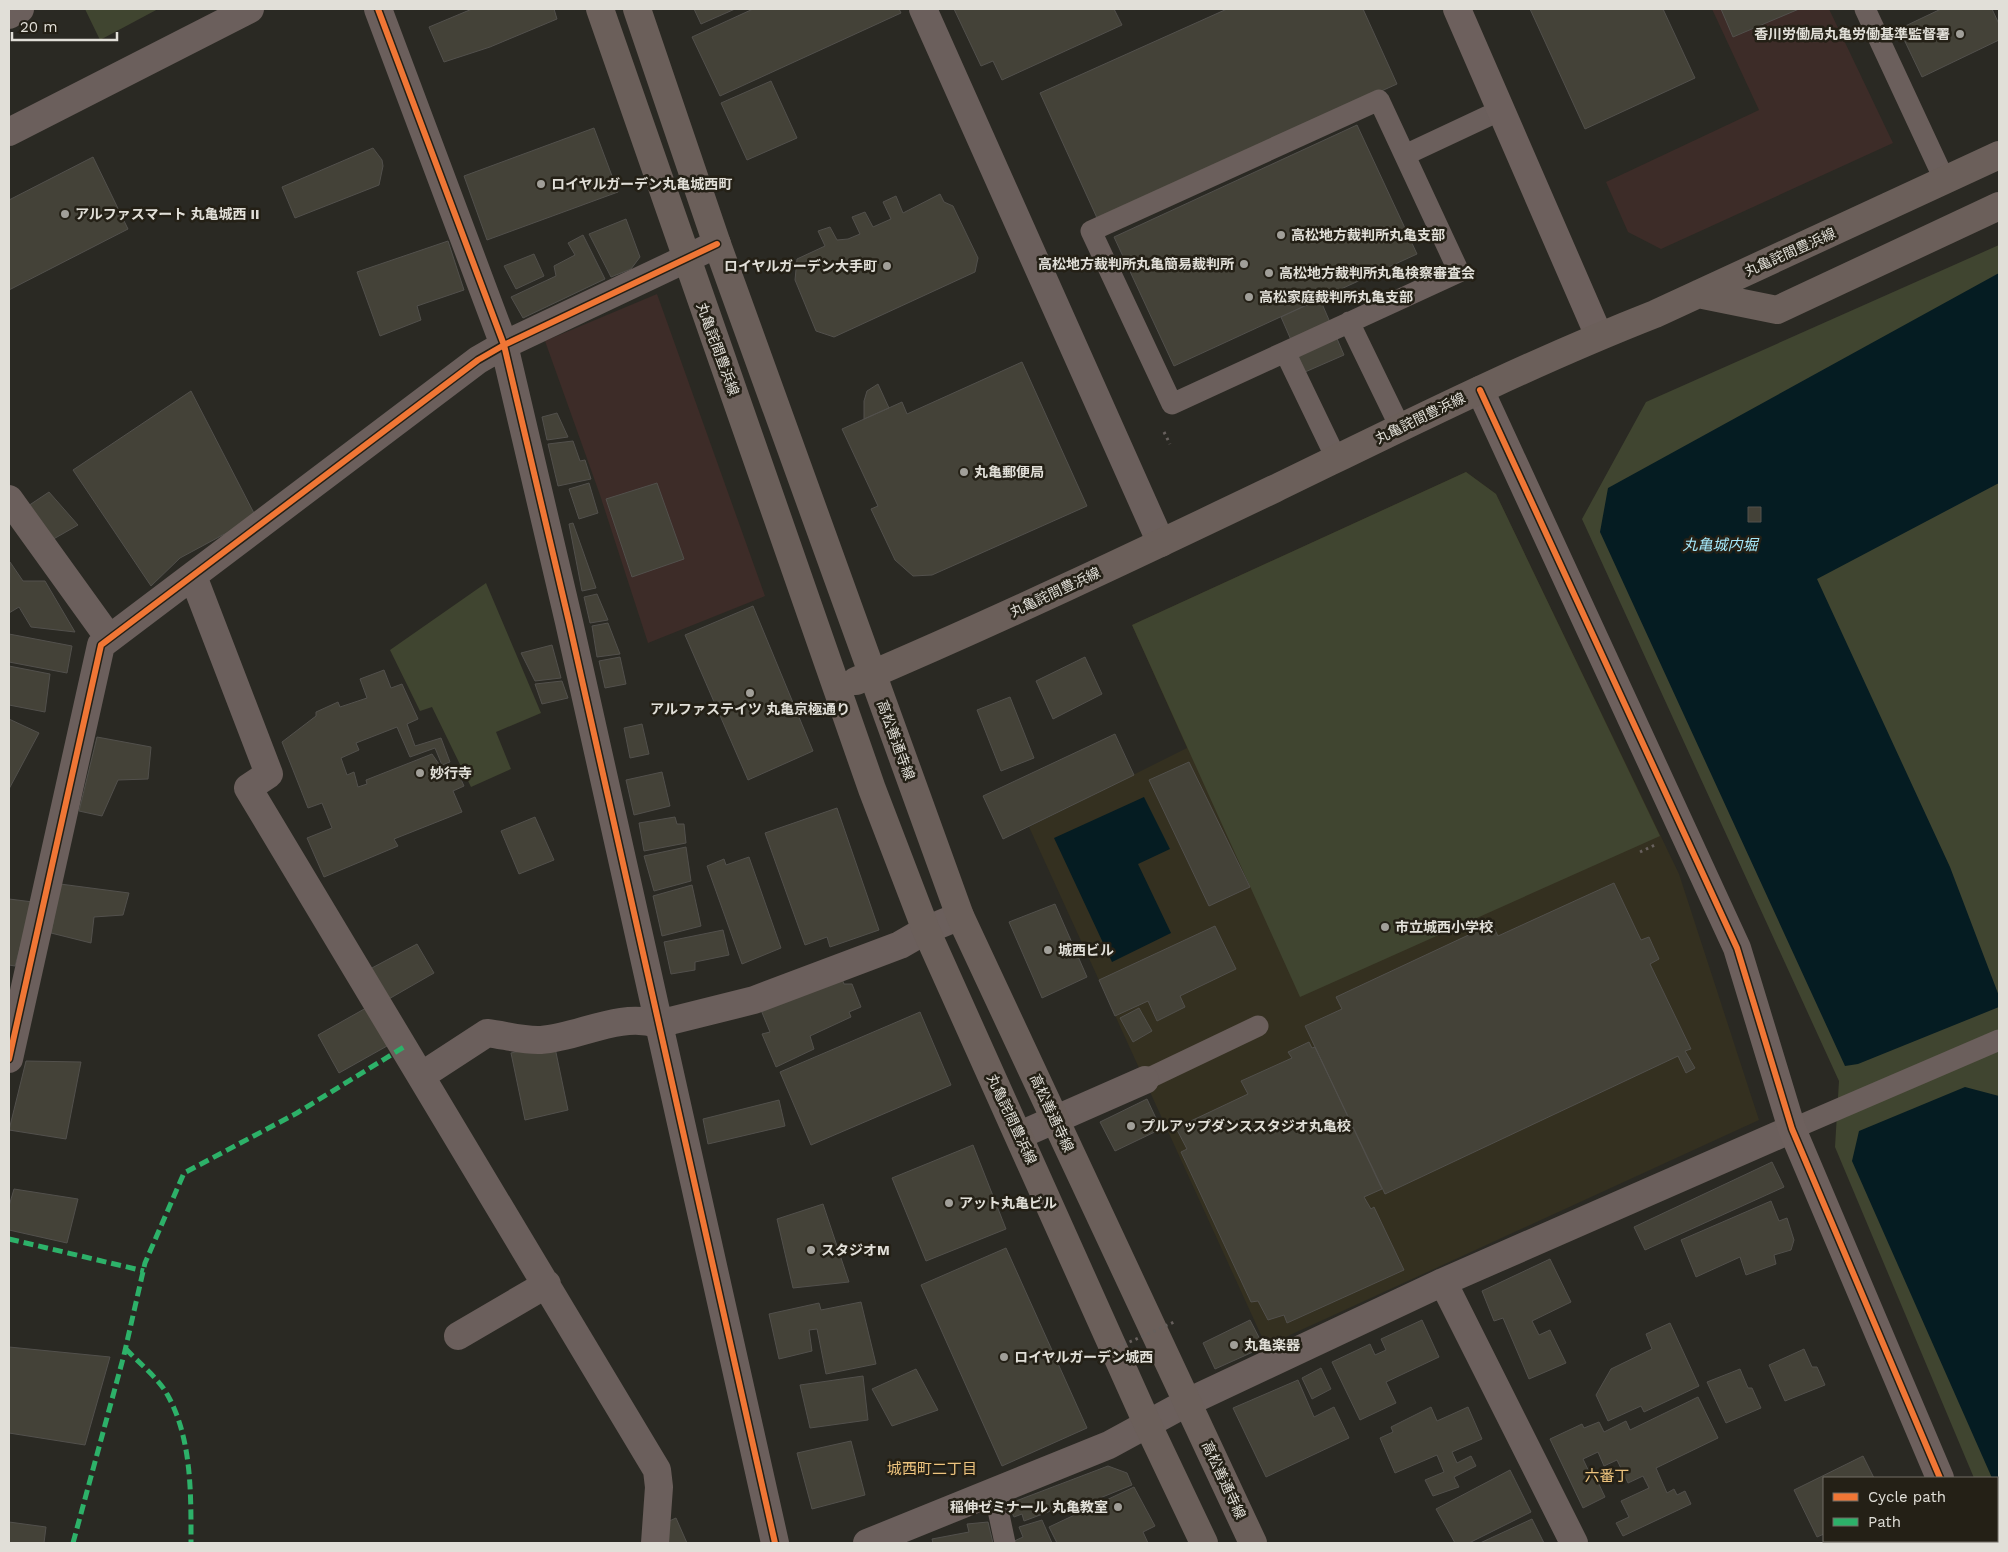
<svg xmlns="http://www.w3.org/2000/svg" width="2008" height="1552" viewBox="0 0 2008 1552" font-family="'Work Sans','Noto Sans JP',sans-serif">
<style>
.commercial{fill:#3d2c28}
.built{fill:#343020}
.green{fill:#404530}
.water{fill:#051c22}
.building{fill:#444238;stroke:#52504c}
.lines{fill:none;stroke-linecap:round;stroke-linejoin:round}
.path{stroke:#67605d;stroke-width:3;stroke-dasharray:2.5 4;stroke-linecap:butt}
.lane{stroke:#6b5f5c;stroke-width:21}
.street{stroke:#6b5f5c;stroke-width:28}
.secondary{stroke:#6d605d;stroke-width:28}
.primary{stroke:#6b5f5a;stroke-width:28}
.path-bridge{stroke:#67605d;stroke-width:3;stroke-dasharray:2.5 4;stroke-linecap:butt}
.quiet{stroke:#2db169;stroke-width:5;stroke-dasharray:10 5;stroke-linecap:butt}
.cycleway-casing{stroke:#242016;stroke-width:9}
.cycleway{stroke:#f07635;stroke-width:6}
.poi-dot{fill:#a19f99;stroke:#242016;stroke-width:2}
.labels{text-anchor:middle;stroke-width:5;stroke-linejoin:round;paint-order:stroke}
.poi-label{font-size:14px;font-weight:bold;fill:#e1dfd8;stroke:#242016;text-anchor:start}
.street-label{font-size:14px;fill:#e1dfd8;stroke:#242016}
.water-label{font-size:15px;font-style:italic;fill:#a5e8fa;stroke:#242016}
.neighbourhood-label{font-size:15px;fill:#eec47e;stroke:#242016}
</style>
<rect width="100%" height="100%" fill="#2a2923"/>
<!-- commercial -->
<path class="commercial" d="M1712,9H1829L1893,143L1661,249L1628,232L1606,182L1759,110Z
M657,294L765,596L648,643L600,495L545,341Z"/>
<!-- built -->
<path class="built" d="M1466,472L1496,494L1679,874L1759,1120L1266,1346L1029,827L1187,748L1132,625Z"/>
<!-- green -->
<path class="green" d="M85,9H158L100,40Z
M1999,245V1539L1997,1533V1478H1974L1835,1147L1839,1081L1582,519L1646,402Z
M1466,472L1496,494L1660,836L1300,997L1132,625Z
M486,583L541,713L496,732L511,769L471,787L432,707L420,711L390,650Z"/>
<!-- water -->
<path class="water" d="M1999,273V483L1817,579L1950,867L1999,996V1007L1858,1064L1845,1066L1600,532L1608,488Z
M1144,797L1170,849L1138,864L1171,933L1112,962L1054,838Z
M1965,1087L1999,1096V1494L1997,1478H1992L1852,1161L1859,1131Z"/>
<!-- building -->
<path class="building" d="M472,9H554L557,19L490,47L444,62L429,27Z
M694,9H735L701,24Z
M753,9H899L901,13L720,96L692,37Z
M954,9H1114L1122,25L1002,80L993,61L981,66Z
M1227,9H1363L1397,84L1097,218L1040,93Z
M1530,9H1663L1695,78L1585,129Z
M1721,9H1799L1733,37Z
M1941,9H1992L1999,24V40L1922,77L1899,29Z
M771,81L797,138L747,160L721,103Z
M1357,125L1417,254L1174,366L1114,237Z
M594,128L618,192L487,240L464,176Z
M373,148L382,160L383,166L379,185L295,218L282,187Z
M93,157L128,229L9,290V200Z
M940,194L944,202L953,206L978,258L975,272L834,337L816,331L795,280L797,259L825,246L818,231L830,227L837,240L848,239L860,234L852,217L865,212L873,227L891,219L883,202L896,196L903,213Z
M626,219L640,257L631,269L611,277L589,234Z
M583,235L605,279L523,318L511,297L556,276L554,266L575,255L568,243Z
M448,241L464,290L417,306L421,320L380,336L357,272Z
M534,254L544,276L516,289L504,266Z
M1320,299L1344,355L1305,372L1281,317Z
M1022,362L1087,506L932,575L913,576L895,560L871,509L878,506L842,429L902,402L907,414Z
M878,384L889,408L864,419V401L867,391Z
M191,391L256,517L180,558L151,586L73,470Z
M557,413L568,437L547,440L542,417Z
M573,441L580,461L585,460L591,479L558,486L548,444Z
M589,483L598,513L579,519L569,489Z
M657,483L684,559L632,577L606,499Z
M49,492L78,525L50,541L28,506Z
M1748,507H1761V522H1748Z
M573,523L596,588L582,591L569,524Z
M10,562L23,581H45L75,632L31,627L19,607L9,613Z
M597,594L608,620L590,623L584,597Z
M753,606L813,751L748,780L685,635Z
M608,623L620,654L597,657L592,626Z
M9,634L72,646L67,673L9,662Z
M552,645L561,678L535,681L521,653Z
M620,657L626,684L605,688L599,661Z
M1085,657L1102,694L1053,719L1036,681Z
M9,666L50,674L45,712L9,705Z
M384,670L391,688L402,684L418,719L407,724L415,746L441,738L450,762L442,765L435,748L410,757L397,727L356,743L359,750L341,758L347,775L354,772L358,787L367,784L366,780L432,754L443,770L455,766L464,786L453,791L462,812L394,839L398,846L324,877L307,838L332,828L322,803L308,808L282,742L316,716V712L338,702L340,707L367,698L360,679Z
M562,681L568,698L542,704L535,684Z
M1010,697L1034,758L1001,771L977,710Z
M9,719L39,733L9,789Z
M642,724L649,754L630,758L624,728Z
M1115,734L1134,775L1003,839L983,796Z
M97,737L151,747L148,779L118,780L102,816L79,811Z
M1189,762L1250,887L1209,906L1149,780Z
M662,772L670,806L634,815L626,780Z
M837,808L879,930L830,947L827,937L805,945L765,833Z
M535,817L554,860L519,874L501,831Z
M675,817L677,824H684L686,843L644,851L639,823Z
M686,847L691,881L654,891L644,856Z
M749,857L781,948L742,964L707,866L724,859L726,865Z
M1614,883L1641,940L1649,937L1659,959L1650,964L1691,1049L1685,1051L1695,1068L1686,1073L1678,1056L1385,1194L1305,1026L1342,1009L1336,997L1492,924L1498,936Z
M60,884L129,893L123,915L94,917L91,943L51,933Z
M692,885L701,926L662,936L653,896Z
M9,899L33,902L15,966L9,965Z
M1055,904L1087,977L1042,998L1009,922Z
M1215,926L1236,969L1180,996L1185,1007L1157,1021L1148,1001L1115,1016L1099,980Z
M723,930L729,955L695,962V970L671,974L664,942Z
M417,944L434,973L387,1000L370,969Z
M842,979L844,984H852L861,1007L849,1012L851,1017L810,1036L814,1049L776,1067L762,1034L770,1032L761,1010Z
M366,1008L387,1046L339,1073L318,1035Z
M1139,1008L1152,1031L1133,1042L1120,1018Z
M920,1012L951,1085L811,1145L780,1072Z
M1309,1042L1312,1048L1315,1047L1382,1189L1364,1197L1371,1209L1374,1207L1404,1270L1287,1323L1284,1315L1268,1320L1258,1301L1251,1302L1181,1152L1187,1149L1176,1128L1248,1094L1241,1081L1292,1058L1288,1052Z
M554,1043L568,1110L525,1120L511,1053Z
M26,1061L81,1062L66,1139L9,1130Z
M1147,1099L1161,1129L1115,1151L1100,1122Z
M779,1100L785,1126L708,1144L703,1119Z
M973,1145L1006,1229L926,1261L892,1178Z
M1772,1162L1784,1187L1645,1250L1634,1227Z
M14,1189L78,1199L67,1243L9,1230V1206Z
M1771,1201L1779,1221L1787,1218L1794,1240L1791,1250L1774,1255L1776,1264L1746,1275L1740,1257L1696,1277L1681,1240Z
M823,1204L849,1282L793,1288L777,1219Z
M1006,1248L1087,1428L1002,1466L921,1285Z
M1550,1259L1571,1302L1532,1321L1539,1335L1550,1330L1566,1363L1529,1379L1503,1318L1494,1321L1482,1291Z
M861,1302L876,1364L826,1374L817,1329L809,1330L812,1351L779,1359L769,1314L819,1303L821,1310Z
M1250,1320L1264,1347L1215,1369L1203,1343Z
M1422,1320L1439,1357L1386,1382L1396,1403L1360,1420L1332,1362L1370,1344L1375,1355L1386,1350L1381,1339Z
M1670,1323L1699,1386L1644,1412L1641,1406L1608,1421L1596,1395L1611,1369L1652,1349L1646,1334Z
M9,1347L110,1357L85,1445L9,1433Z
M1804,1349L1812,1367H1817L1825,1385L1785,1401L1769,1365Z
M1321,1368L1331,1389L1312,1399L1302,1378Z
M916,1369L938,1410L892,1426L872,1389Z
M1740,1369L1748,1388H1752L1761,1408L1726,1423L1707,1382Z
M863,1376L868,1420L810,1428L800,1385Z
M1298,1380L1314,1417L1334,1407L1349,1438L1266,1477L1233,1408Z
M1698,1397L1718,1438L1656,1468L1667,1493L1674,1489L1677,1495L1685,1491L1691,1504L1623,1536L1616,1523L1629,1517L1621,1501L1649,1488L1643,1476L1628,1483L1617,1460L1604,1466L1598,1452L1583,1459L1592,1478H1596L1605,1497L1583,1508L1550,1439L1582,1424L1584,1428L1599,1422L1604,1432L1626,1421L1630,1430Z
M1431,1407L1437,1421L1468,1407L1482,1439L1452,1452L1457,1463L1471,1456L1476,1466L1454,1477L1459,1487L1433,1496L1425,1480L1444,1472L1437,1455L1395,1473L1380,1438L1393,1432L1391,1427Z
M851,1441L865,1495L812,1509L797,1453Z
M1863,1456L1874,1478H1824V1534L1817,1537L1794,1490Z
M1108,1466L1127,1473L1132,1485L1068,1511L1067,1505L1024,1521L1022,1514L1014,1517L1008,1504Z
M1510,1470L1531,1512L1469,1543H1455L1436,1509Z
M1134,1487L1155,1526L1143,1532L1148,1543H1057L1049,1527Z
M676,1518L687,1543H666L667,1522Z
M1532,1519L1544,1543H1480Z
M1042,1520L1052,1543H1010L1023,1537L1019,1527Z
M9,1522L46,1527L44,1543H9Z
M988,1522L993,1543H933L932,1539L969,1532L967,1524Z
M1848,1541H1925L1926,1543H1843Z"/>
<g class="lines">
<!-- path -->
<path class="path" d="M1164,432L1170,444
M1640,852L1655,845"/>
<!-- lane -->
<path class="lane" d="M1865,9L1945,181
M1405,155L1501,110
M1349,322L1400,427
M1285,352L1172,404L1091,231L1379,100L1459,272L1285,352L1336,458
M1145,1080L1258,1026
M1792,1129L1999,1040
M994,1491L1005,1543"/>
<!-- street -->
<path class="street" d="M378,9L504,345L569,622L775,1543
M923,9L1161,543
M9,15L20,9
M9,132L250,9
M9,499L109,638
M193,576L269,774L248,788L657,1470L659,1487L655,1543
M9,1059L101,645L478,360L504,345L717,244
M421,1076L487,1033C504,1035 524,1041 541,1040C580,1037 619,1012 658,1024L754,1000L900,945L926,930L960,916
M1020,1135L1145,1080
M1443,1282L1574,1543
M458,1336L547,1284
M867,1543L1109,1445L1188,1402L1443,1282L1792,1129"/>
<!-- secondary -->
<path class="secondary" d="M1457,9L1599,336
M1480,390L1737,948L1792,1129L1940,1478
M1967,1541L1968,1543"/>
<!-- primary -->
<path class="primary" d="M600,9L872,789L926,930L1147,1423L1204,1543
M637,9L717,244L960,916L1253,1543
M1698,294L1777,310L1999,206
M856,681C997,621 1136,555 1274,489C1400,428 1525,365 1655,314L1999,155"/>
<!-- path-bridge -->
<path class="path-bridge" d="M1094,1358L1174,1322"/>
<!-- quiet -->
<path class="quiet" d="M9,1239L144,1271
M126,1349C138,1362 159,1379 167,1394C192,1438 191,1494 191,1543
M73,1543L124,1355L145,1263L184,1173L297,1113L404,1047"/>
<defs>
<path id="cycleway" d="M378,9L504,345L569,622L775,1543
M1480,390L1737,948L1792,1129L1940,1478
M9,1059L101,645L478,360L504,345L717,244"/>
</defs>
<!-- cycleway casing -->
<use href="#cycleway" class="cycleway-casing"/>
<!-- cycleway -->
<use href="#cycleway" class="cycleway"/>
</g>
<!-- markers -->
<g class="poi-dot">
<circle cx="1960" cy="34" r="5"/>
<circle cx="541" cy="184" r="5"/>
<circle cx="65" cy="214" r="5"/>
<circle cx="1281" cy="235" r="5"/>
<circle cx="1244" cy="264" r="5"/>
<circle cx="887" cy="266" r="5"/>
<circle cx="1269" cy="273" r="5"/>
<circle cx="1249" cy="297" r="5"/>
<circle cx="964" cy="472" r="5"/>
<circle cx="750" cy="693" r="5"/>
<circle cx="420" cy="773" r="5"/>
<circle cx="1385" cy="927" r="5"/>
<circle cx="1048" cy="950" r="5"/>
<circle cx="1131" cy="1126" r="5"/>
<circle cx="949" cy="1203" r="5"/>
<circle cx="811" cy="1250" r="5"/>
<circle cx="1234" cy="1345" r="5"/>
<circle cx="1004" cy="1357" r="5"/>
<circle cx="1118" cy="1507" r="5"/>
</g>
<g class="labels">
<!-- poi labels -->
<g class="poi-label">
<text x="1950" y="39" text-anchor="end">香川労働局丸亀労働基準監督署</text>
<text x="551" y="189">ロイヤルガーデン丸亀城西町</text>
<text x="75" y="219">アルファスマート 丸亀城西 II</text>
<text x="1291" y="240">高松地方裁判所丸亀支部</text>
<text x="1234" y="269" text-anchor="end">高松地方裁判所丸亀簡易裁判所</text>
<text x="877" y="271" text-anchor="end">ロイヤルガーデン大手町</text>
<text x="1279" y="278">高松地方裁判所丸亀検察審査会</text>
<text x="1259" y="302">高松家庭裁判所丸亀支部</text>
<text x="974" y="477">丸亀郵便局</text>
<text x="750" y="714" text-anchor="middle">アルファステイツ 丸亀京極通り</text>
<text x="430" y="778">妙行寺</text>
<text x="1395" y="932">市立城西小学校</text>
<text x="1058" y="955">城西ビル</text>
<text x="1141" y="1131">プルアップダンススタジオ丸亀校</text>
<text x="959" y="1208">アット丸亀ビル</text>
<text x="821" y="1255">スタジオM</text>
<text x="1244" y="1350">丸亀楽器</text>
<text x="1014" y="1362">ロイヤルガーデン城西</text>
<text x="1108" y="1512" text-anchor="end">稲伸ゼミナール 丸亀教室</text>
</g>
<!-- street labels -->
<g class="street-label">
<text transform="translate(1790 252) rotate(-24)" y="5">丸亀詫間豊浜線</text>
<text transform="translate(718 349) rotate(70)" y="5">丸亀詫間豊浜線</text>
<text transform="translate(1420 418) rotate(-26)" y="5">丸亀詫間豊浜線</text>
<text transform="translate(1055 592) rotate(-25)" y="5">丸亀詫間豊浜線</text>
<text transform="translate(896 740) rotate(70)" y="5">高松善通寺線</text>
<text transform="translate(1052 1113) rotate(65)" y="5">高松善通寺線</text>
<text transform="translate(1012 1119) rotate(65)" y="5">丸亀詫間豊浜線</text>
<text transform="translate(1224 1480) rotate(65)" y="5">高松善通寺線</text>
</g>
<!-- water labels -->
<g class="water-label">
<text x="1720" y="550">丸亀城内堀</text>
</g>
<!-- neighbourhood labels -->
<g class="neighbourhood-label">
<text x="932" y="1474">城西町二丁目</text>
<text x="1607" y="1481">六番丁</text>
</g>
</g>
<!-- border -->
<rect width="2008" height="1552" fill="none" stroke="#e1dfd8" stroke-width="20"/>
<!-- legend -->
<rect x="1823" y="1477" width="175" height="65" fill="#242016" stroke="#706c64"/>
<rect x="1833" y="1493" width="25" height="8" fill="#f07635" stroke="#706c64"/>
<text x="1868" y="1502" font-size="15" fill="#e1dfd8">Cycle path</text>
<rect x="1833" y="1518" width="25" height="8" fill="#2db169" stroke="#706c64"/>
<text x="1868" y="1527" font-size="15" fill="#e1dfd8">Path</text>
<!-- scale -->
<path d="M12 32v8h105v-8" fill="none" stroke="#e1dfd8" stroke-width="2.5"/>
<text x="20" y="32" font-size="15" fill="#e1dfd8" stroke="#242016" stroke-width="4" paint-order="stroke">20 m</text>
</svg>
